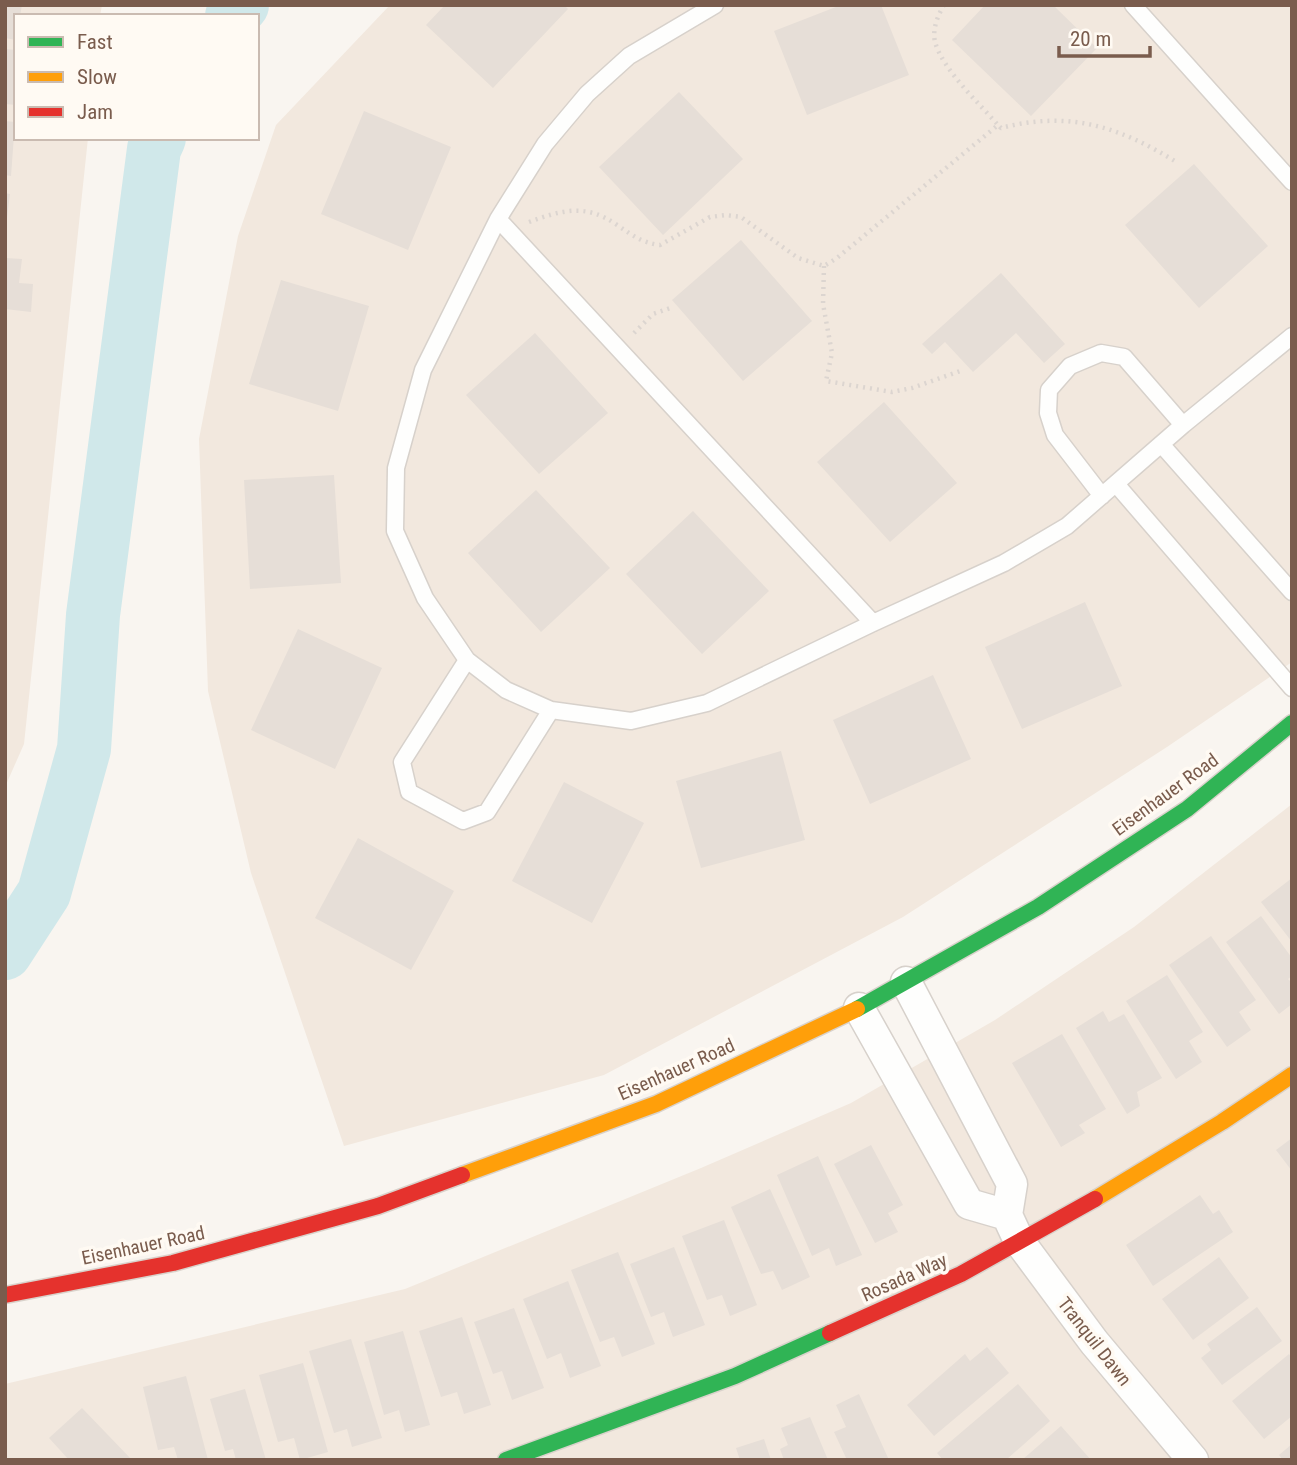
<svg xmlns="http://www.w3.org/2000/svg" width="1297" height="1465" viewBox="0 0 1297 1465" font-family="'Roboto Condensed',sans-serif">
<style>
.residential{fill:#f2e8de}
.lines{fill:none;stroke-linecap:round;stroke-linejoin:round}
.river{stroke:#d0e8ea;stroke-width:54}
.building{fill:#e6ded7}
.lane-casing{stroke:#d7d1cb;stroke-width:19}
.street-casing{stroke:#d7d1cb;stroke-width:33}
.fast-casing{stroke:#d9d2cb;stroke-width:19}
.slow-casing{stroke:#d9d2cb;stroke-width:19}
.jam-casing{stroke:#d9d2cb;stroke-width:19}
.path{stroke:#dcd5d0;stroke-width:4.5;stroke-dasharray:2 5;stroke-linecap:butt}
.lane{stroke:#fefefd;stroke-width:16}
.street{stroke:#fefefd;stroke-width:30}
.fast{stroke:#30b455;stroke-width:16}
.slow{stroke:#ff9f0a;stroke-width:16}
.jam{stroke:#e5322d;stroke-width:16}
.labels{text-anchor:middle;stroke-width:7;stroke-linejoin:round;paint-order:stroke}
.street-label{font-size:19px;fill:#7a5c4d;stroke:#fffaf3}
</style>
<rect width="100%" height="100%" fill="#f9f5f0"/>
<!-- residential -->
<path class="residential" d="M5,5H102L100,16H16V138H88L24,744L5,787Z
M390,5H1292V662L1167,747L903,917L604,1075L344,1146L251,873L208,691L199,439L238,236L276,125Z
M1292,804V1460H5V1384L405,1289L701,1168L851,1103L995,1020L1134,927Z"/>
<g class="lines">
<!-- river -->
<path class="river" d="M232,16L242,5
M5,953L44,893L84,749L93,615L154,149L159,138"/>
</g>
<!-- building -->
<path class="building" d="M5,5H22L20,16H16V40L5,38Z
M445,5H564L568,9L493,88L426,25Z
M841,5H881L909,75L807,115L774,31Z
M985,5H1053L1097,48L1031,116L952,40Z
M5,49L16,50V105L5,104Z
M679,92L743,159L663,235L599,167Z
M364,111L451,147L408,250L321,214Z
M5,121L15,122L11,176L5,175Z
M1194,164L1268,246L1199,308L1125,225Z
M5,193L10,194L7,218H5Z
M741,240L812,321L743,381L672,300Z
M5,258L22,259L19,283L33,284L31,312L5,309Z
M1001,273L1065,344L1044,363L1016,333L973,372L945,342L932,354L922,344Z
M281,280L369,306L338,411L249,384Z
M535,333L608,413L539,474L466,395Z
M884,402L957,483L890,542L817,462Z
M334,475L341,583L250,589L244,480Z
M536,490L610,568L541,632L468,553Z
M693,511L769,591L702,654L626,574Z
M1085,602L1122,686L1022,729L985,647Z
M298,629L382,668L335,769L251,730Z
M933,675L971,759L870,804L833,720Z
M781,751L805,840L701,868L676,781Z
M564,782L644,823L592,923L512,881Z
M358,838L454,891L411,970L315,918Z
M1292,878V942L1261,902Z
M1261,916L1292,958V976L1288,979L1292,983V1004L1279,1014L1226,942Z
M1211,936L1256,1000L1239,1012L1251,1030L1227,1047L1169,965Z
M1167,975L1203,1032L1189,1041L1202,1062L1176,1079L1126,1001Z
M1103,1011L1109,1022L1124,1014L1162,1078L1137,1092L1140,1106L1127,1114L1076,1028Z
M1062,1034L1106,1109L1079,1125L1085,1133L1061,1147L1012,1063Z
M1292,1138V1171L1276,1150Z
M871,1145L903,1205L888,1213L898,1232L875,1243L834,1164Z
M818,1156L862,1255L836,1266L829,1248L812,1256L777,1175Z
M770,1189L810,1277L782,1290L773,1271L761,1274L731,1207Z
M1200,1195L1213,1214L1219,1210L1233,1232L1153,1286L1126,1245Z
M724,1220L757,1305L730,1316L722,1295L707,1300L682,1236Z
M674,1247L705,1325L673,1337L664,1312L651,1317L630,1264Z
M618,1252L655,1344L622,1357L614,1337L600,1342L571,1270Z
M1219,1257L1249,1298L1193,1340L1162,1299Z
M568,1281L601,1366L570,1378L561,1353L547,1359L523,1299Z
M1257,1307L1282,1341L1222,1385L1201,1358L1211,1350L1207,1344Z
M514,1308L544,1388L512,1400L502,1371L493,1374L474,1322Z
M462,1317L491,1405L464,1414L457,1392L441,1397L419,1331Z
M403,1331L430,1425L405,1432L399,1410L384,1415L364,1342Z
M351,1339L382,1438L352,1447L347,1429L334,1433L309,1351Z
M987,1347L1009,1373L934,1436L907,1405L965,1354L970,1361Z
M1289,1354L1292,1358V1416L1264,1439L1232,1401Z
M303,1363L328,1452L300,1460L294,1438L278,1442L259,1375Z
M186,1376L208,1460H178L174,1447L158,1450L143,1387Z
M1018,1384L1050,1421L1006,1460H943L937,1453Z
M245,1389L266,1460H236L233,1449L225,1451L210,1399Z
M859,1394L889,1460H847L834,1432L846,1427L836,1405Z
M82,1408L132,1460H69L49,1438Z
M810,1417L828,1460H784L780,1449L788,1445L781,1428Z
M1061,1426L1091,1460H1022Z
M764,1439L771,1460H740L736,1448Z
M1292,1444V1460H1283L1279,1455Z"/>
<g class="lines">
<defs>
<path id="lane" d="M715,5L629,56L587,94L545,144L498,219L423,370L396,468L395,531L425,598L467,660L506,690L551,710L631,721L707,703L873,623L1004,563L1067,526L1183,425L1292,336
M1133,5L1292,182
M498,219L873,623
M1161,444L1292,592
M1116,484L1292,688
M1102,496L1055,435L1048,413L1049,390L1070,366L1101,353L1124,357L1183,425
M467,660L402,762L409,792L463,821L487,812L551,710"/>
<path id="street" d="M906,982L1012,1184L1007,1215L1019,1241L1094,1342L1193,1460
M859,1008L969,1204L1007,1215"/>
<path id="fast" d="M857,1009L1038,907L1187,809L1292,723
M506,1460L735,1376L830,1333"/>
<path id="slow" d="M462,1175L656,1104L857,1009
M1095,1199L1222,1122L1292,1075"/>
<path id="jam" d="M5,1295L173,1263L378,1206L462,1175
M830,1333L961,1274L1095,1199"/>
</defs>
<!-- lane casing -->
<use href="#lane" class="lane-casing"/>
<!-- street casing -->
<use href="#street" class="street-casing"/>
<!-- fast casing -->
<use href="#fast" class="fast-casing"/>
<!-- slow casing -->
<use href="#slow" class="slow-casing"/>
<!-- jam casing -->
<use href="#jam" class="jam-casing"/>
<!-- path -->
<path class="path" d="M944,5C938,15 932,29 935,42C943,70 978,102 998,125
M529,222C562,210 586,203 617,225C632,235 642,243 660,245L710,217L726,215L741,217L798,258L824,266L837,258L998,125L1001,128C1070,110 1120,127 1178,163
M824,266L823,304L832,353L826,381L892,392L912,388L963,370
M634,333L653,314L673,307"/>
<!-- lane -->
<use href="#lane" class="lane"/>
<!-- street -->
<use href="#street" class="street"/>
<!-- fast -->
<use href="#fast" class="fast"/>
<!-- slow -->
<use href="#slow" class="slow"/>
<!-- jam -->
<use href="#jam" class="jam"/>
</g>
<g class="labels">
<!-- street labels -->
<g class="street-label">
<text transform="translate(1165 794) rotate(-36)" y="7">Eisenhauer Road</text>
<text transform="translate(676 1069) rotate(-24)" y="7">Eisenhauer Road</text>
<text transform="translate(143 1245) rotate(-12)" y="7">Eisenhauer Road</text>
<text transform="translate(904 1277) rotate(-24)" y="7">Rosada Way</text>
<text transform="translate(1095 1341) rotate(52)" y="7">Tranquil Dawn</text>
</g>
</g>
<!-- border -->
<rect width="1297" height="1465" fill="none" stroke="#7a5c4d" stroke-width="14"/>
<!-- legend -->
<rect x="14" y="14" width="245" height="126" fill="#fffaf3" stroke="#cabbb1" stroke-width="2"/>
<rect x="28" y="37" width="35" height="10" fill="#30b455" stroke="#cabbb1" stroke-width="2"/>
<text x="77" y="49" font-size="21" fill="#7a5c4d">Fast</text>
<rect x="28" y="72" width="35" height="10" fill="#ff9f0a" stroke="#cabbb1" stroke-width="2"/>
<text x="77" y="84" font-size="21" fill="#7a5c4d">Slow</text>
<rect x="28" y="107" width="35" height="10" fill="#e5322d" stroke="#cabbb1" stroke-width="2"/>
<text x="77" y="119" font-size="21" fill="#7a5c4d">Jam</text>
<!-- scale -->
<path d="M1059 46v10h91v-10" fill="none" stroke="#7a5c4d" stroke-width="3.5"/>
<text x="1070" y="46" font-size="21" fill="#7a5c4d" stroke="#fffaf3" stroke-width="5" paint-order="stroke">20 m</text>
</svg>
